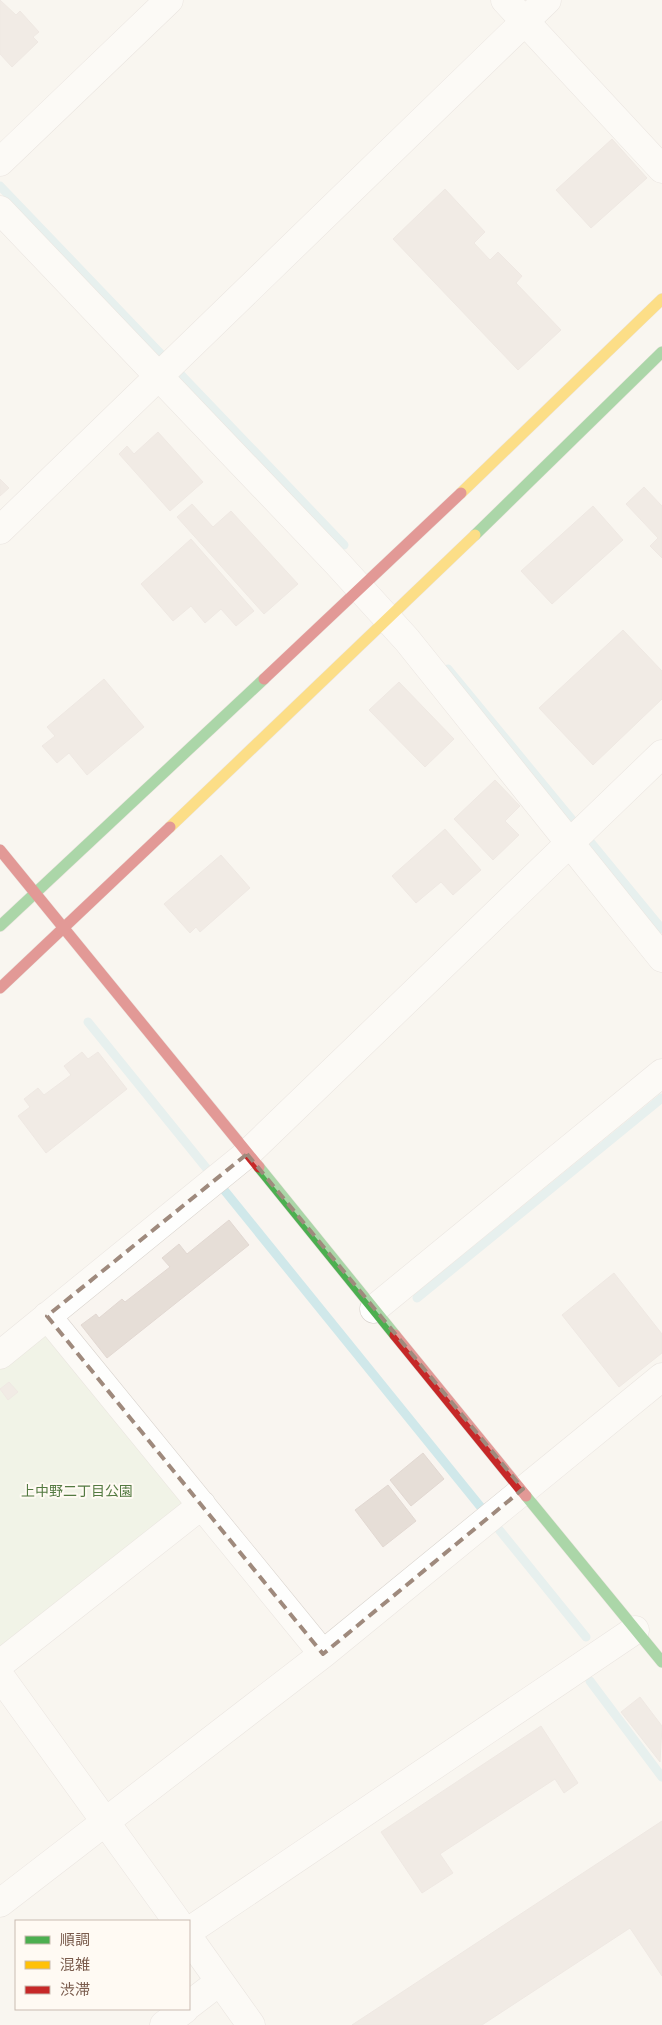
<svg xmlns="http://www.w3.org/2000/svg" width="662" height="2025" viewBox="0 0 662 2025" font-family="Rubik,'Noto Sans JP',sans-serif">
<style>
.green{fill:#e7f0db}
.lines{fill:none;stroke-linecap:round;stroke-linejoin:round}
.stream{stroke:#d0e8ea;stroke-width:9}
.building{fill:#e6ded7;stroke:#e2d8d2}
.street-casing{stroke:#d7d1cb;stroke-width:29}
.fast-casing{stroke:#d9d2cb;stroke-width:12}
.slow-casing{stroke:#d9d2cb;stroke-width:12}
.jam-casing{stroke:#d9d2cb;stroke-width:12}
.street{stroke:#fefefd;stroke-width:28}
.fast{stroke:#4caf50;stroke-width:11}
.slow{stroke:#ffc107;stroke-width:11}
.jam{stroke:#c62828;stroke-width:11}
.marked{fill:none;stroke:#9f8a7d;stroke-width:4;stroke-dasharray:10 6;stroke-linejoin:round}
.labels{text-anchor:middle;stroke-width:4;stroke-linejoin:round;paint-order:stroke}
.park-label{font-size:14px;fill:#537a41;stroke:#fffaf3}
</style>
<rect width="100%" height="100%" fill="#f9f5f0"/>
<!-- green -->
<path class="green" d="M48,1330L187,1504L0,1650V1369Z"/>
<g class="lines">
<!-- stream -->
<path class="stream" d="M0,186L344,545
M448,669L662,929
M88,1022L586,1637
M417,1298L662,1098
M590,1681L662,1777"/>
</g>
<!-- building -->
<path class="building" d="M0,0L16,15L20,11L39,32L33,37L38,42L12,67L0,54Z
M612,139L647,178L591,228L556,190Z
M445,189L485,232L474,243L490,260L498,252L522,276L516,283L561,330L518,370L393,239Z
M158,432L203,482L170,511L119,454L127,446L134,454Z
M0,479L9,488L0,496Z
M644,487L662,506V558L650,546L658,538L626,504Z
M192,504L213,527L231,511L298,584L264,614L177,517Z
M593,506L623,540L552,604L521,571Z
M191,539L254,611L236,626L221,609L205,623L191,606L173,621L141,584Z
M623,630L662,671V699L593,765L539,708Z
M104,679L144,727L87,775L69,753L57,763L42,746L55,736L47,727Z
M399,682L454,739L425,767L369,710Z
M495,780L520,806L505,821L519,835L493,860L454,819Z
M445,829L481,870L453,895L441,882L416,903L392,876Z
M221,855L250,888L200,932L196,927L190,933L164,904Z
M82,1052L88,1059L98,1052L127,1089L46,1153L18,1116L30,1107L24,1099L38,1088L44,1095L71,1075L64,1066Z
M229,1220L249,1245L107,1358L81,1325L96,1314L99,1318L122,1299L125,1302L170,1267L162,1258L179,1244L187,1254Z
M614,1273L662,1334V1353L619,1387L562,1315Z
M9,1382L18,1392L8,1400L0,1389Z
M423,1453L444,1479L411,1506L390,1480Z
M388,1485L416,1521L383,1547L355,1510Z
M640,1697L662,1726L660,1762L621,1712Z
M541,1726L578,1783L564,1793L555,1779L440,1854L453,1873L422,1893L381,1832Z
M662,1821V1976L630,1928L482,2025H352Z"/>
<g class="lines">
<defs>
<path id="street" d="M505,0L662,169
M0,162L169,0
M0,210L337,563L407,640L662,958
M0,530L547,0
M374,1309L662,1073
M47,1316L323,1654
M0,1355L247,1154L662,754
M0,1664L202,1505
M0,1676L177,1921
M0,1903L323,1654L662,1377
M189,1931L635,1630
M189,1938L251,2025
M189,2005L219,1982
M164,2025L185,2009"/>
<path id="fast" d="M475,535L662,352
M0,926L264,679
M259,1167L395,1335
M526,1496L662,1662"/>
<path id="slow" d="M461,493L662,299
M170,827L475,535"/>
<path id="jam" d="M264,679L461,493
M0,850L259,1167
M0,988L170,827
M395,1335L526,1496"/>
</defs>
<!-- street casing -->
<use href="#street" class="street-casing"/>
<!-- fast casing -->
<use href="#fast" class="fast-casing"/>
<!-- slow casing -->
<use href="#slow" class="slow-casing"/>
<!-- jam casing -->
<use href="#jam" class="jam-casing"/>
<!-- street -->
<use href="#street" class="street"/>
<!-- fast -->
<use href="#fast" class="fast"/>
<!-- slow -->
<use href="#slow" class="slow"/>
<!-- jam -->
<use href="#jam" class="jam"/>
</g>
<!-- marked area -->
<path d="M0 0H662V2025H0ZM247,1154L523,1489L323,1654L47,1316Z" fill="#f9f5f0" fill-opacity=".55" fill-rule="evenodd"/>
<path class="marked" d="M247,1154L523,1489L323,1654L47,1316Z"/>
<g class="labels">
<!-- park labels -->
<g class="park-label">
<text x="77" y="1496">上中野二丁目公園</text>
</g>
</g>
<!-- legend -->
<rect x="15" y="1920" width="175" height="90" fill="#fffaf3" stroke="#cabbb1"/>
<rect x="25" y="1936" width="25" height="8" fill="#4caf50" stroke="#cabbb1"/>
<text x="60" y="1945" font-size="15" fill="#7a5c4d">順調</text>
<rect x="25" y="1961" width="25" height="8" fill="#ffc107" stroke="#cabbb1"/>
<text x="60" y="1970" font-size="15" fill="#7a5c4d">混雑</text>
<rect x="25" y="1986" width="25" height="8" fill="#c62828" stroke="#cabbb1"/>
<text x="60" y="1995" font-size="15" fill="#7a5c4d">渋滞</text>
</svg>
